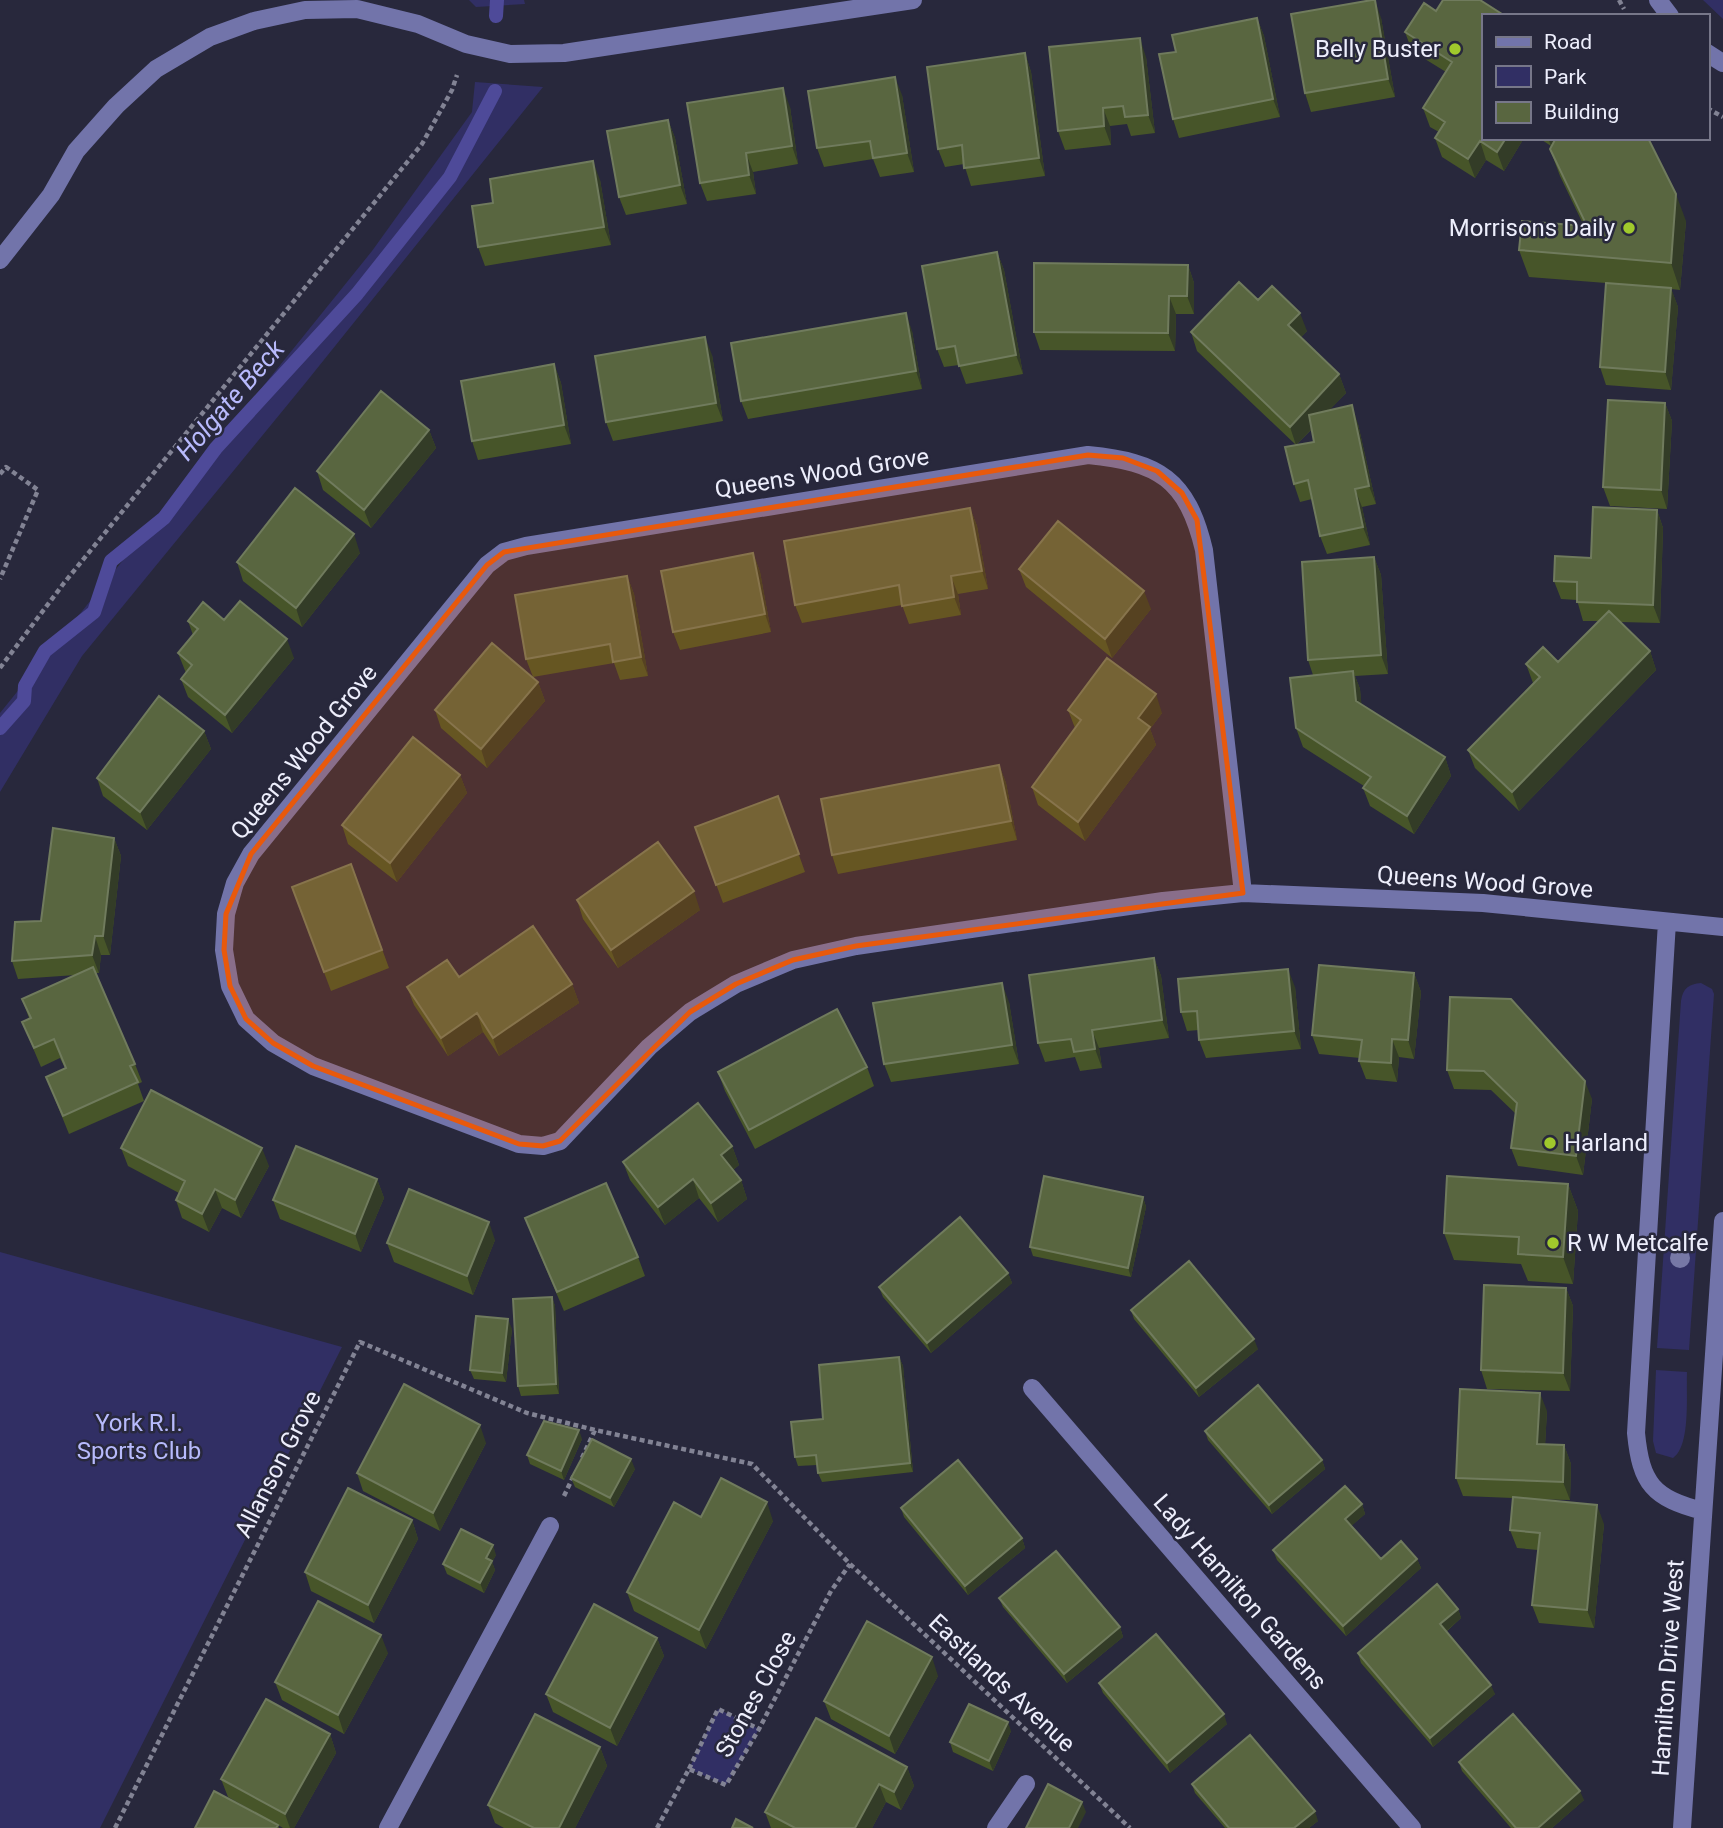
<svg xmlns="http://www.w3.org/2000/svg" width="1723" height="1828" viewBox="0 0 1723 1828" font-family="Roboto,sans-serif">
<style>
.green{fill:#312f64}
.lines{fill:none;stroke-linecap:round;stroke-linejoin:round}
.stream{stroke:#4e4a99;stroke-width:14}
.path{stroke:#828394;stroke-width:4.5;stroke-dasharray:5 3.5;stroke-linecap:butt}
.minor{stroke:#7274aa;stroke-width:18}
.tree{fill:#7778a6}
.wall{fill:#475529}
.shaded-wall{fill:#333c27}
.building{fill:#596640;stroke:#707b5d;stroke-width:2}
.marked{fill:#e8590c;fill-opacity:0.2;stroke:#e8590c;stroke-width:5;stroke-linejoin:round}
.poi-dot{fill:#a0c92c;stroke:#28283c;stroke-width:2.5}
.labels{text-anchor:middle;stroke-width:5;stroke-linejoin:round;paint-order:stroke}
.poi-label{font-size:24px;fill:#edeefc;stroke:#28283c;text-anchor:end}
.street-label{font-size:24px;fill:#edeefc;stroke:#28283c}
.park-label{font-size:24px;fill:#b7bafc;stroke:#28283c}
.water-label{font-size:26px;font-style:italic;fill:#b8bafc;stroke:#28283c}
</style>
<rect width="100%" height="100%" fill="#28283c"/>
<!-- green -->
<path class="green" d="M469,0H524L525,4L476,7Z
M1703,0H1723V19Z
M475,82L543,87L307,381L82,656L0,792V713L372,251L472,112Z
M1701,983L1712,989L1714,994L1689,1350L1657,1348L1681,1001C1683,988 1689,984 1701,983Z
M0,1252L342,1347L100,1828H0Z
M1656,1370L1687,1372C1686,1394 1691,1446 1673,1458L1656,1453L1653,1441Z
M718,1709L759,1729L726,1785L689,1769Z"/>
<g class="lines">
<!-- stream -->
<path class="stream" d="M496,16L497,0
M0,728L24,701L25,686L45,651L94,612L111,561L164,518L216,448L357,294L450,177L495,91"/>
<!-- path -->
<path class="path" d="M1619,0L1624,9
M1707,108L1723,117
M0,474L6,467L38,490L0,579
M0,668L64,583L422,144L452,90L457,75
M582,1458L595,1430
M564,1496L574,1475
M689,1769L718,1709L759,1729
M115,1828L360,1342L527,1413L595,1430L752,1464L850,1564L1130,1828
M657,1828L689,1769L726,1785L759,1729L831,1591L850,1564"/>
<!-- minor -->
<path class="minor" d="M1658,0L1670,16
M1707,53L1723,63
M0,260L51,195L76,151L116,106L156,69L210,37L254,21L305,10L357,9L418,24L466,44L510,54L564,53L913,0
M1243,893L1204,550C1187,479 1159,462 1088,455L526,546L504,552L487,565L251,854L235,883L226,914L224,950L230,986L246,1019L273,1043L313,1066L519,1144L543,1146L560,1141L649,1047L690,1012L736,984L793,960L856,946L1163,901L1243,893L1483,903L1723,927
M1667,922L1636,1433C1641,1484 1653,1498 1703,1511
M1032,1388L1412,1828
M388,1828L550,1526
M996,1828L1026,1784
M1682,1828L1723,1221"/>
</g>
<!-- trees -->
<circle class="tree" cx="1680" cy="1258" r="10"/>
<!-- wall -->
<path class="wall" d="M1424,3L1524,138L1504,171L1486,160L1475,178L1442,157L1435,138L1439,132L1430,127L1423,108L1446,72L1412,51L1405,32Z
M1257,18L1264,36L1280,117L1179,138L1173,119L1176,52Z
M1381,18L1395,97L1311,112L1305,93Z
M1025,53L1031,72L1045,176L971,186L964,164L945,167L938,149Z
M1146,57L1155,133L1131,136L1127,124L1110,126L1111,145L1065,150L1058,131Z
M902,95L914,172L880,177L873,159L824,167L817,148Z
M790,107L798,164L753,172L756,194L707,201L700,183Z
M668,120L675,138L687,204L626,215L619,197Z
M1539,138H1555L1551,146Z
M1550,149L1686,221L1680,290L1671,289L1678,307L1671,390L1606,385L1600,367L1606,283L1529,277L1519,250L1584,226L1560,176Z
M600,180L611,245L485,266L478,247L493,203Z
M997,252L1004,270L1023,374L966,384L959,365L944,367L937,349Z
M1188,265L1194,283V314H1176L1175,351L1040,350L1034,332Z
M1258,300L1307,331L1301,337L1339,374L1346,393L1329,410L1358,424L1376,504L1362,507L1370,545L1327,554L1320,536L1312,499L1300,502L1294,484L1314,442L1312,429L1296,445L1197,351L1191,332Z
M912,331L922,389L748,419L741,401Z
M712,355L723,421L613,441L606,422Z
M554,364L561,383L571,444L478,460L472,441Z
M1665,403L1672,421L1667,509L1610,506L1603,487Z
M429,430L436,448L371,528L323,490L317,471Z
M970,508L977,526L988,589L958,594L961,615L909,624L902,605L802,623L795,605Z
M1657,510L1663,528L1660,623L1620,622L1650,651L1656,670L1519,811L1475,768L1468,750L1533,683L1526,664L1558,662L1599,621H1583L1577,600L1561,599L1554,581L1591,558Z
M360,553L302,627L243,581L237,562Z
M753,553L760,572L771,632L680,650L673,632Z
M1374,557L1381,575L1388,674L1355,676L1360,689L1361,704L1445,757L1451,776L1414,834L1370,806L1363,788L1364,786L1303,747L1296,728L1313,675L1308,660Z
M1019,569L1151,609L1112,658L1026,587Z
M627,576L634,594L648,676L620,680L614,663L533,677L526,659Z
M224,620L294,658L232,733L188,697L181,679L186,673L178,653L193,635L188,621Z
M538,682L545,701L487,768L441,728L435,710Z
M1068,710L1162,713L1150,729L1156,745L1085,841L1038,805L1032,787L1075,728Z
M204,731L211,749L147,830L103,796L97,778Z
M999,765L1006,783L1017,840L838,874L832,855Z
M460,775L467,793L397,882L348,844L342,825Z
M778,796L805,872L723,903L695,827Z
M114,838L121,856L110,955H101L99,973H95L135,1064L142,1082L138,1084L144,1101L69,1134L46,1077L65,1068L60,1058L41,1067L22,1022L29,1018L22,999L76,975L18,979L12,961L41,921Z
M351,864L389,968L331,991L292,887Z
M577,900L700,910L618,968L583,919Z
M1154,958L1161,976L1169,1038L1099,1048L1102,1068L1080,1071L1075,1057L1045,1062L1038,1043Z
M1414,973L1421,992L1414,1059L1399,1057L1397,1082L1366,1079L1359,1061L1360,1058L1319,1054L1312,1035Z
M459,977L572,984L579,1003L499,1056L483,1032L448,1056L414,1005L407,987Z
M1295,987L1301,1049L1206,1058L1199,1040V1030L1187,1031L1181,1012Z
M1450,997L1592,1099L1583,1175L1518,1166L1511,1148L1516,1114L1491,1090L1454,1089L1447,1070Z
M1009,1002L1019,1064L891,1082L884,1064Z
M867,1067L874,1086L755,1149L725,1091L718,1072Z
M732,1146L739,1165L733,1170L741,1180L747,1199L718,1222L699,1198L665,1225L630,1180L623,1162Z
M121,1148L269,1166L241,1218L222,1208L209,1232L182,1218L176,1200L179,1193L128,1166Z
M377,1179L384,1198L361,1252L280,1219L273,1200Z
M1568,1184L1578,1211L1573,1284L1528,1281L1521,1264L1454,1260L1444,1233Z
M1143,1197L1146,1207L1131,1277L1033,1256L1030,1247Z
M525,1218L638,1257L645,1276L564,1311L532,1236Z
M495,1240L473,1295L394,1262L387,1243Z
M1008,1273L1012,1283L931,1353L883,1297L879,1287Z
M1566,1288L1573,1306L1570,1391L1487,1389L1481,1370Z
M552,1297L555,1306L559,1394L521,1396L518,1386Z
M1131,1310L1258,1349L1199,1397L1134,1319Z
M512,1329L506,1382L474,1379L470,1370Z
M899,1357L903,1366L913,1472L822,1482L818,1473L817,1465L798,1466L795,1457L823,1419Z
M1547,1411L1545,1445H1564L1571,1464L1570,1500L1528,1499L1604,1524L1594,1628L1539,1623L1532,1605L1538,1550L1517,1548L1510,1530L1513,1498L1463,1496L1456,1478Z
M1205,1431L1322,1460L1325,1469L1272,1514L1208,1440Z
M582,1439L564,1480L530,1464L527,1455Z
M486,1443L440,1531L363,1491L357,1473Z
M635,1469L614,1507L575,1487L571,1478Z
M1362,1504L1365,1514L1351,1526L1381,1559H1417L1421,1568L1346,1636L1277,1560L1273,1550Z
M901,1508L1022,1538L1025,1548L968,1595L904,1517Z
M701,1517L773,1521L706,1649L634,1611L627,1592Z
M412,1520L418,1539L374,1623L311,1591L305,1572Z
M496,1555L492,1562L495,1570L484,1593L447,1574L443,1564Z
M999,1598L1120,1627L1123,1637L1067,1683L1003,1607Z
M1458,1609L1461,1618L1446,1632L1495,1694L1433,1747L1361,1663L1358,1653Z
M657,1638L664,1656L617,1746L553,1712L546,1694Z
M388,1653L344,1734L282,1700L275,1682Z
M938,1676L895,1754L831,1719L824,1701Z
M1099,1683L1227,1724L1170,1773L1103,1693Z
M1011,1731L993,1771L953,1752L950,1742Z
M330,1734L336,1753L294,1828H283L278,1825L279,1828H195L270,1821L228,1797L221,1779Z
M600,1747L607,1766L575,1828H504L495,1823L488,1805Z
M1459,1762L1584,1800L1552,1828H1511L1462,1771Z
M907,1767L914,1786L901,1810L886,1802L872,1828H771L765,1812Z
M1192,1784L1318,1821L1309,1828H1225L1195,1793Z"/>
<!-- shaded-wall -->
<path class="shaded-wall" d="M1375,0L1381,18L1395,97L1388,79Z
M1257,18L1264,36L1280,117L1273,99Z
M1140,38L1146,57L1155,133L1148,115Z
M1025,53L1031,72L1045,176L1039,158Z
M895,77L902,95L914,172L907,153Z
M783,88L790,107L798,164L792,146Z
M1103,108L1110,126L1111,145L1104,126Z
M668,120L675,138L687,204L680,185Z
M1506,138H1524L1504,171L1497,152Z
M1548,138H1555L1551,146Z
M1480,141L1486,160L1475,178L1468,159Z
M746,153L753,172L756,194L749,175Z
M593,161L600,180L611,245L604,227Z
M1676,194L1686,221L1680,290L1671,263Z
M997,252L1004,270L1023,374L1016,355Z
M1188,265L1194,283V314L1187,296Z
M1671,288L1678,307L1671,390L1665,372Z
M1169,296L1176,314L1175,351L1168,333Z
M906,313L912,331L922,389L916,371Z
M1300,313L1307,331L1295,344L1288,325Z
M705,337L712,355L723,421L716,403Z
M554,364L561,383L571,444L564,425Z
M1339,374L1346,393L1296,445L1290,427Z
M1665,403L1672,421L1667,509L1661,490Z
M1352,405L1358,424L1376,504L1369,486Z
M429,430L436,448L371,528L364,510Z
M1355,489L1362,507L1370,545L1363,527Z
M970,508L977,526L988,589L982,571Z
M1657,510L1663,528L1660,623L1653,605Z
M354,534L360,553L302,627L296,608Z
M753,553L760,572L771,632L765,614Z
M1374,557L1381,575L1388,674L1381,655Z
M627,576L634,594L648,676L641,657Z
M951,576L958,594L961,615L954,597Z
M1144,591L1151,609L1112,658L1105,639Z
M287,639L294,658L232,733L225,715Z
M1650,651L1656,670L1519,811L1512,792Z
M1353,671L1360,689L1363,719L1356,701Z
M538,682L545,701L487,768L481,749Z
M1156,694L1162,713L1150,729L1156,745L1085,841L1078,822L1138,718Z
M204,731L211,749L147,830L140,812Z
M1445,757L1451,776L1414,834L1407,816Z
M999,765L1006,783L1017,840L1011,821Z
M460,775L467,793L397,882L390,863Z
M114,838L121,856L110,955L103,936Z
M694,891L700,910L618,968L611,950Z
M95,936L101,955L99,973L92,955Z
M1154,958L1161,976L1169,1038L1162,1020Z
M1288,969L1295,987L1301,1049L1294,1031Z
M1414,973L1421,992L1414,1059L1408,1040Z
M1002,983L1009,1002L1019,1064L1012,1045Z
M572,984L579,1003L499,1056L493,1038Z
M477,1013L483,1032L448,1056L441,1038Z
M1092,1030L1099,1048L1102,1068L1095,1049Z
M1392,1039L1399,1057L1397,1082L1391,1063Z
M1585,1081L1592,1099L1583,1175L1576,1156Z
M732,1146L739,1165L728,1174L721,1155Z
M262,1148L269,1166L241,1218L235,1200Z
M377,1179L384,1198L361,1252L355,1234Z
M693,1179L699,1198L665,1225L658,1207Z
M741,1180L747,1199L718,1222L711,1203Z
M1568,1184L1578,1211L1573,1284L1563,1257Z
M215,1189L222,1208L209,1232L202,1214Z
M1143,1197L1146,1207L1131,1277L1128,1268Z
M489,1222L495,1240L473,1295L467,1276Z
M1008,1273L1012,1283L931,1353L927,1343Z
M1566,1288L1573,1306L1570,1391L1563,1373Z
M552,1297L555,1306L559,1394L556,1384Z
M508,1319L512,1329L506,1382L502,1373Z
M1254,1339L1258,1349L1199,1397L1196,1388Z
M899,1357L903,1366L913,1472L910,1463Z
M1540,1393L1547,1411L1544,1463L1537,1444Z
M480,1425L486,1443L440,1531L433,1513Z
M579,1430L582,1439L564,1480L561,1471Z
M1564,1445L1571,1464L1570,1500L1563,1482Z
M631,1459L635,1469L614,1507L610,1498Z
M1322,1460L1325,1469L1272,1514L1269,1505Z
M767,1502L773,1521L706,1649L699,1630Z
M1362,1504L1365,1514L1348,1529L1345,1519Z
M1597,1505L1604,1524L1594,1628L1587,1610Z
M412,1520L418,1539L374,1623L368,1605Z
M1022,1538L1025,1548L968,1595L965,1586Z
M493,1545L496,1555L492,1562L495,1570L484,1593L480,1583L486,1558Z
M1417,1559L1421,1568L1346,1636L1343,1626Z
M1458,1609L1461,1618L1443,1634L1440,1624Z
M1120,1627L1123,1637L1067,1683L1064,1674Z
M381,1635L388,1653L344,1734L338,1715Z
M657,1638L664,1656L617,1746L610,1728Z
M932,1657L938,1676L895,1754L889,1736Z
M1491,1685L1495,1694L1433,1747L1430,1738Z
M1224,1714L1227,1724L1170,1773L1167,1763Z
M1008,1722L1011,1731L993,1771L989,1761Z
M330,1734L336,1753L294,1828H290L285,1814Z
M600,1747L607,1766L575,1828H559Z
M907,1767L914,1786L901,1810L894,1792Z
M879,1784L886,1802L872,1828H855Z
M1580,1791L1584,1800L1552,1828H1538Z
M1082,1802L1086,1812L1078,1828H1069Z
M1315,1811L1318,1821L1309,1828H1294Z"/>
<!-- building -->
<path class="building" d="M1372,0H1375L1388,79L1305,93L1291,14Z
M1443,0H1480L1505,16H1483V138H1506L1497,152L1480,141L1468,159L1435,138L1445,122L1423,108L1452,62L1405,32L1424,3L1436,11Z
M1257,18L1273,99L1173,119L1159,54L1176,52L1172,35Z
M1140,38L1148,115L1125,117L1123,106L1103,108L1104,126L1058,131L1049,47Z
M1025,53L1039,158L964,168L962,145L938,149L927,67Z
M895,77L907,153L873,158L870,141L817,148L808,91Z
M783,88L792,146L746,153L749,175L700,183L687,103Z
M668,120L680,185L619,197L607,131Z
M1556,138H1648L1676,194L1671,263L1519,250L1522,221L1587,226L1550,149Z
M593,161L604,227L478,247L472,206L493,203L490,179Z
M997,252L1016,355L959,366L955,346L937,349L922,266Z
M1034,263L1188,265L1187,296H1169L1168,333L1034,332Z
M1239,282L1258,300L1272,286L1300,313L1288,325L1339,374L1290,427L1191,332Z
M1606,283L1671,288L1665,372L1600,367Z
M906,313L916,371L741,401L731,343Z
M705,337L716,403L606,422L595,356Z
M554,364L564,425L472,441L461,381Z
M381,391L429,430L364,510L317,471Z
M1608,400L1665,403L1661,490L1603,487Z
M1352,405L1369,486L1355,489L1363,527L1320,536L1308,480L1294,484L1285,447L1314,442L1309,415Z
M295,488L354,534L296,608L237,562Z
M1593,507L1657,510L1653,605L1577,602V582L1554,581L1555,556L1591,558Z
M970,508L982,571L951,576L954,597L902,606L899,585L795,605L784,541Z
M1058,521L1144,591L1105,639L1019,569Z
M753,553L765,614L673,632L661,571Z
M1374,557L1381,655L1308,660L1302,562Z
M627,576L641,657L613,662L610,644L526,659L515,595Z
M240,601L287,639L225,715L181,679L192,665L178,653L198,629L188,621L203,602L224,620Z
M1609,611L1650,651L1512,792L1468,750L1540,677L1526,664L1543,647L1558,662Z
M492,643L538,682L481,749L435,710Z
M1107,658L1156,694L1138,718L1150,727L1078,822L1032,787L1081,720L1068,710Z
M1353,671L1356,701L1445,757L1407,816L1363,788L1371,777L1296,728L1290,678Z
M159,696L204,731L140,812L97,778Z
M413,737L460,775L390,863L342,825Z
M999,765L1011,821L832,855L821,799Z
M778,796L799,854L716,885L695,827Z
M53,828L114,838L103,936H95L92,955L12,961L15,922L41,921Z
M658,842L694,891L611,950L577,900Z
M351,864L382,950L324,972L292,887Z
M533,926L572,984L493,1038L477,1013L441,1038L407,987L447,960L459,977Z
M1154,958L1162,1020L1092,1030L1095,1049L1074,1052L1071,1039L1038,1043L1029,975Z
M1319,965L1414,973L1408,1040L1392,1039L1391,1063L1359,1061L1362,1040L1312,1035Z
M93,967L135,1064L130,1066L138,1082L63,1116L46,1077L66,1068L54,1039L34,1048L22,1022L31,1018L22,999Z
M1288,969L1294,1031L1199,1040L1197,1011L1181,1012L1178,979Z
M1002,983L1012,1045L884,1064L873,1003Z
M1450,997L1511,999L1585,1081L1576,1156L1511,1148L1517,1103L1484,1071L1447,1070Z
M837,1009L867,1067L749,1130L718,1072Z
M151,1090L262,1148L235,1200L215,1189L202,1214L176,1200L185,1181L121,1148Z
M698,1103L732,1146L721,1155L741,1180L711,1203L693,1179L658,1207L623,1162Z
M296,1146L377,1179L355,1234L273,1200Z
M1044,1176L1143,1197L1128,1268L1030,1247Z
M1447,1176L1568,1184L1563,1257L1518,1254L1519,1237L1444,1233Z
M606,1183L638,1257L557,1292L525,1218Z
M409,1189L489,1222L467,1276L387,1243Z
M960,1217L1008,1273L927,1343L879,1287Z
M1189,1261L1254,1339L1196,1388L1131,1310Z
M1484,1285L1566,1288L1563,1373L1481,1370Z
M552,1297L556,1384L518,1386L513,1299Z
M476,1316L508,1319L502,1373L470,1370Z
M899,1357L910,1463L818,1473L816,1455L795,1457L791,1422L823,1419L819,1365Z
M404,1384L480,1425L433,1513L357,1473Z
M1258,1385L1322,1460L1269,1505L1205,1431Z
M1460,1389L1540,1393L1537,1444L1564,1445L1563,1482L1456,1478Z
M544,1421L579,1430L561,1471L527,1455Z
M592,1439L631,1459L610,1498L571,1478Z
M958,1460L1022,1538L965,1586L901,1508Z
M721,1478L767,1502L699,1630L627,1592L674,1502L701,1517Z
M1345,1486L1362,1504L1345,1519L1381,1559L1401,1541L1417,1559L1343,1626L1273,1550Z
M348,1488L412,1520L368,1605L305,1572Z
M1513,1497L1597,1505L1587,1610L1532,1605L1540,1533L1510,1530Z
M461,1529L493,1545L486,1558L492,1561L480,1583L443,1564Z
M1056,1551L1120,1627L1064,1674L999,1598Z
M1437,1584L1458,1609L1440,1624L1491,1685L1430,1738L1358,1653Z
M318,1601L381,1635L338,1715L275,1682Z
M594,1604L657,1638L610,1728L546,1694Z
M867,1621L932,1657L889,1736L824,1701Z
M1156,1634L1224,1714L1167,1763L1099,1683Z
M266,1699L330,1734L285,1814L221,1779Z
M969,1704L1008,1722L989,1761L950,1742Z
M535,1714L600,1747L559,1828H534L488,1805Z
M1513,1714L1580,1791L1538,1828H1516L1459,1762Z
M816,1718L907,1767L894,1792L879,1784L855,1828H795L765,1812Z
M1250,1735L1315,1811L1294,1828H1229L1192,1784Z
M1048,1784L1082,1802L1069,1828H1026Z
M214,1791L278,1825L276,1828H195Z
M736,1819L753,1828H732Z"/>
<!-- marked area -->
<path class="marked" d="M1088,455L1123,458L1157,471L1182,493L1197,520L1243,893L856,946L793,960L736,984L690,1012L560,1141L543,1146L519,1144L313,1066L273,1043L246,1019L230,986L224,950L226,914L251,854L487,565L504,552Z"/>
<!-- markers -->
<g class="poi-dot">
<circle cx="1455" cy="49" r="7"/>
<circle cx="1629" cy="228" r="7"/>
<circle cx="1550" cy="1143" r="7"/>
<circle cx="1553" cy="1243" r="7"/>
</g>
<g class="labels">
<!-- poi labels -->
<g class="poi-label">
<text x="1441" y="57">Belly Buster</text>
<text x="1615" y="236">Morrisons Daily</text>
<text x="1564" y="1151" text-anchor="start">Harland</text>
<text x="1567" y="1251" text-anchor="start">R W Metcalfe</text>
</g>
<!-- street labels -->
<g class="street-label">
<text transform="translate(822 473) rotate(-9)" y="8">Queens Wood Grove</text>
<text transform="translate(304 752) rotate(-51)" y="8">Queens Wood Grove</text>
<text transform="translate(1485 882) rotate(4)" y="8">Queens Wood Grove</text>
<text transform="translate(278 1464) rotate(-63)" y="8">Allanson Grove</text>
<text transform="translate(1240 1592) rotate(49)" y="8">Lady Hamilton Gardens</text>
<text transform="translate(1668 1668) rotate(-86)" y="8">Hamilton Drive West</text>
<text transform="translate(1002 1683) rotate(43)" y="8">Eastlands Avenue</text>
<text transform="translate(756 1694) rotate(-61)" y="8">Stones Close</text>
</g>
<!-- park labels -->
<g class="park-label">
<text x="139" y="1431">York R.I.<tspan x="139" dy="28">Sports Club</tspan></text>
</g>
<!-- water labels -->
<g class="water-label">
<text transform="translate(230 400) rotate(-49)" y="9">Holgate Beck</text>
</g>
</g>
<!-- legend -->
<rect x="1482" y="14" width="228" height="126" fill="#28283c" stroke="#777789" stroke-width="2"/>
<rect x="1496" y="37" width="35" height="10" fill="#7274aa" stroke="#777789" stroke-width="2"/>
<text x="1544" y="49" font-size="21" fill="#edeefc">Road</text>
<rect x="1496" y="66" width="35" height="21" fill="#312f64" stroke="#777789" stroke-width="2"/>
<text x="1544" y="84" font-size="21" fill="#edeefc">Park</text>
<rect x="1496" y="102" width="35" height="21" fill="#596640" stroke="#777789" stroke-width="2"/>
<text x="1544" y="119" font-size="21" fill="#edeefc">Building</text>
</svg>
